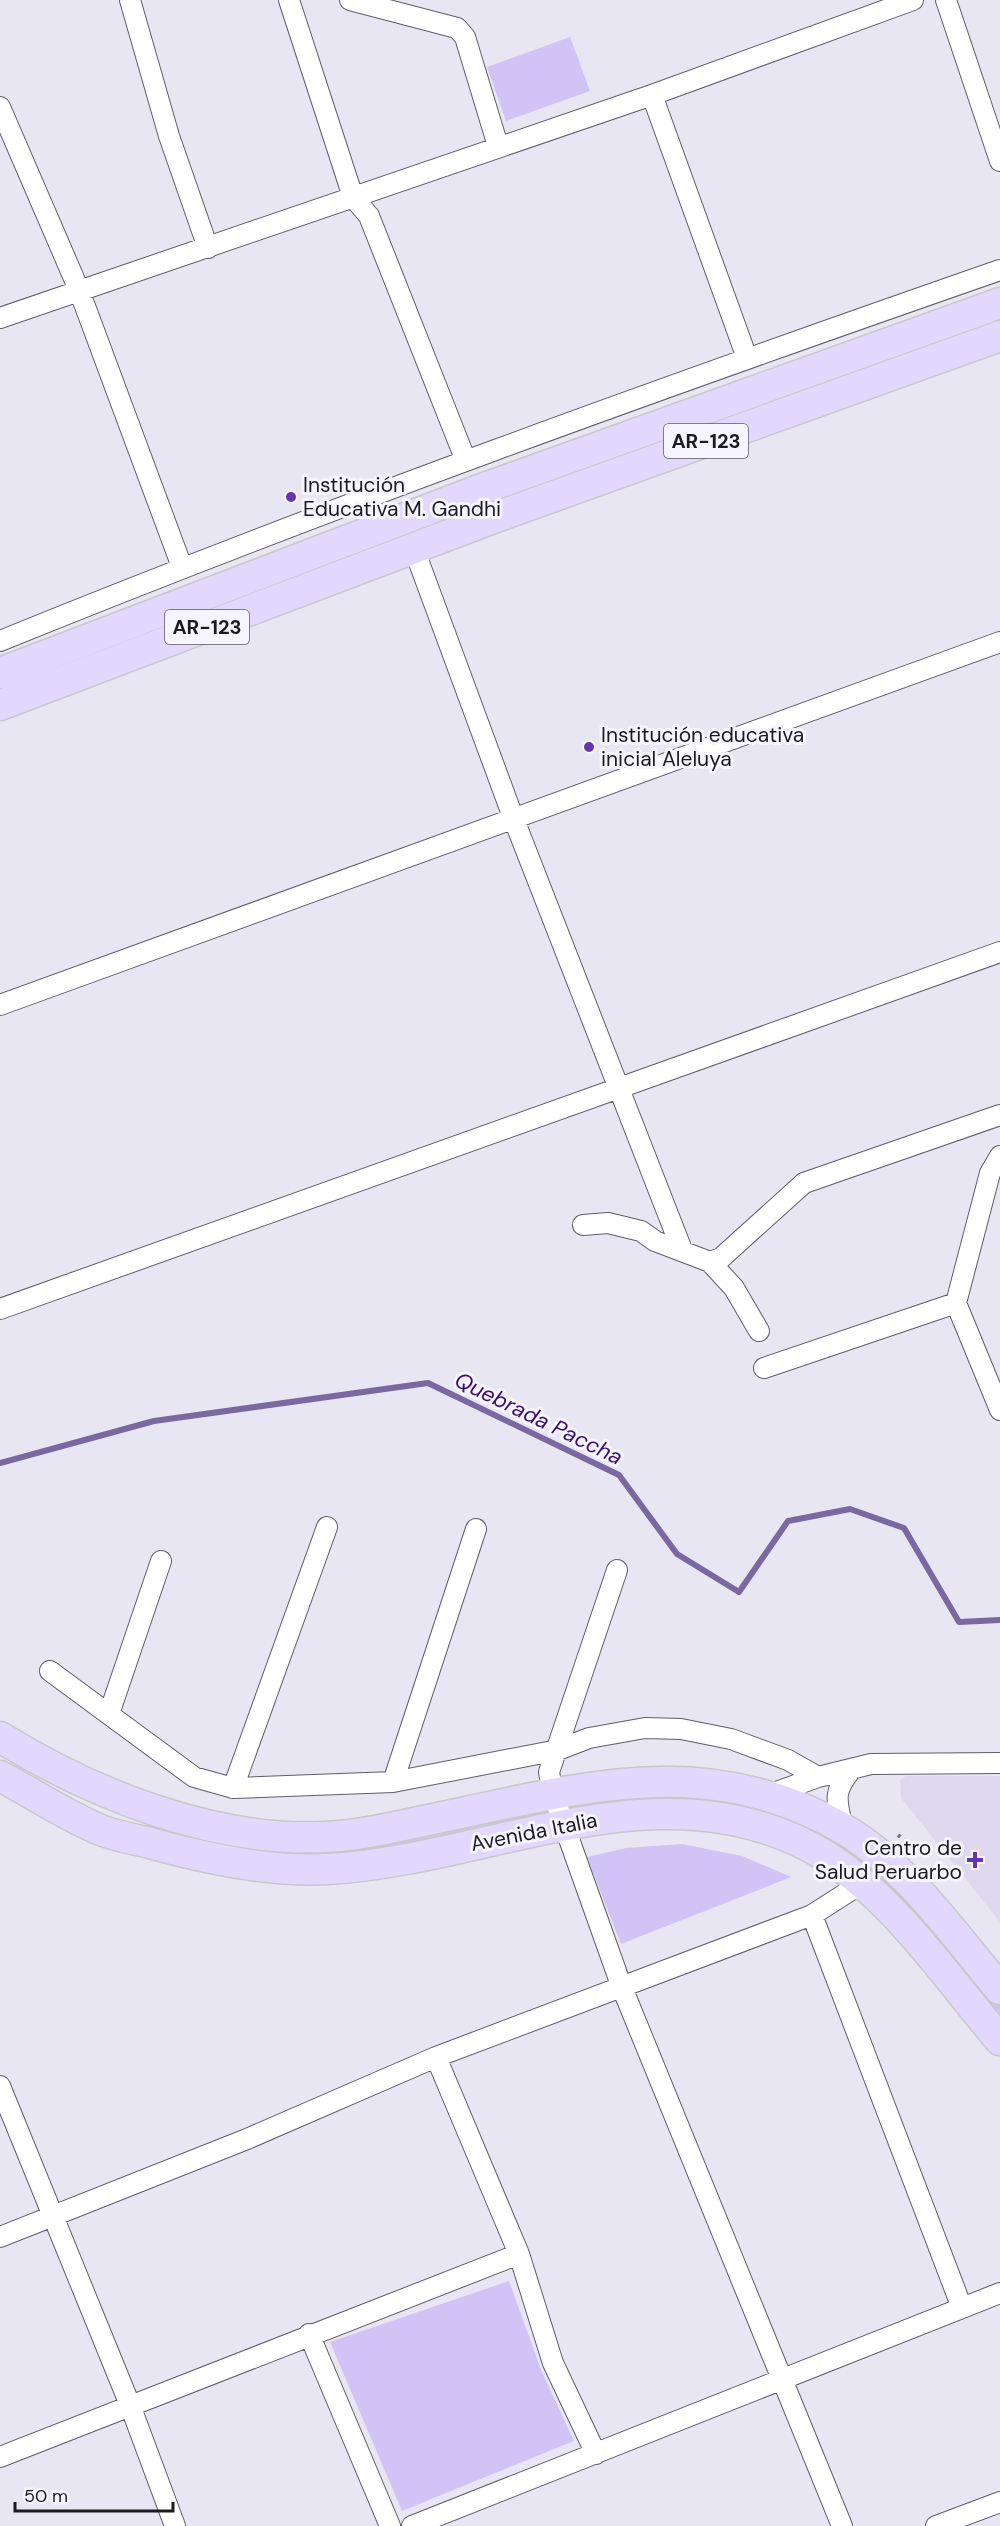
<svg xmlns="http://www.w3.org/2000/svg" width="1000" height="2526" viewBox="0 0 1000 2526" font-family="'DM Sans',sans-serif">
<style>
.built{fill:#ddd8ed}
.green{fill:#d1c3f5}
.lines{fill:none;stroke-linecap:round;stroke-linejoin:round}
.stream{stroke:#7a68a1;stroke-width:6}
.street-casing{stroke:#605d69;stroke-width:22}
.primary-casing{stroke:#c8c8c9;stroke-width:33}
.path{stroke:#78767f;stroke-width:4;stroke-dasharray:3 4.5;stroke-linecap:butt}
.street{stroke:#fff;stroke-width:20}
.primary{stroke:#e2d8fd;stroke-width:30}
.poi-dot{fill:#6635ad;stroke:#f6f4ff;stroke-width:2}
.labels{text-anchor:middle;stroke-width:6;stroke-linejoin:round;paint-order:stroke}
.shield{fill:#f6f4ff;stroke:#5d5b62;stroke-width:1.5}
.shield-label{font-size:20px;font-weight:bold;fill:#1b1a1e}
.poi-label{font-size:21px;fill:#1b1a1e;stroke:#f6f4ff;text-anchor:start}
.street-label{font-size:21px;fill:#1b1a1e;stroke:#f6f4ff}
.water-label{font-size:22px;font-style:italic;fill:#3b0f6e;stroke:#f6f4ff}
</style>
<rect width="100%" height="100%" fill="#e9e6f4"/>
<!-- built -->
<path class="built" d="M906,1776H1000V1922L901,1798L900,1780Z"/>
<!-- green -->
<path class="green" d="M570,37L590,91L506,121L487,67Z
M658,1791L769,1808L841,1843L905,1893L1000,2005V2020L811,1834L793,1824L767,1815L703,1801L659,1798L592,1808L590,1799Z
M524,1811L527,1821L369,1854L325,1857L248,1852L249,1843Z
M682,1844L742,1856L791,1877L621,1944L587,1857L626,1848Z
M509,2281L541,2370L574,2441L402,2511L330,2342Z"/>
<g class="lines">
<!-- stream -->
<path class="stream" d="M0,1463L154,1421L428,1383L619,1475L677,1554L739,1592L788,1521L850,1509L904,1528L959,1622L1000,1620"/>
<defs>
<path id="street" d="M130,0L169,136L208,248
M289,0L353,197L369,216L466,461
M350,0L457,28L465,37L498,146
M946,0L1000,161
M652,95L747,358
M0,107L79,290L182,567
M0,318L652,95L913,0
M414,549L513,817L682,1250
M0,641C330,507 664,387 1000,270
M0,1005L1000,642
M1000,1156L990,1173L956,1303L1000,1410
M583,1225L608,1223L641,1231L655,1241L710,1262L721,1258L804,1183L1000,1115
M710,1262L734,1288L759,1331
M0,1309L1000,952
M764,1368L956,1303
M617,1570L549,1772L553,1794L621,1985L842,2526
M50,1671L194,1777L233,1788L393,1782L558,1750L589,1738L645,1728L681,1729L731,1739L788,1760L818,1777
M109,1714L161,1561
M393,1782L476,1529
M233,1788L327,1527
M768,1795L818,1777L871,1764L1000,1763
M843,1829C837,1801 832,1793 851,1770
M812,1915L962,2308
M436,2057L519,2254L553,2363L596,2454
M0,2086L130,2405L175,2526
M0,2237L247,2139L436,2057L812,1915L862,1883
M309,2334L390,2526
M0,2457L519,2254
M412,2526L1000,2293
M936,2526L1000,2502"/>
<path id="primary" d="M0,673L479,490L1000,303
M0,705L496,517L1000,336
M0,1737C92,1794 213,1842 323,1837C360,1836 397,1826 433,1819C577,1789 704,1749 842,1828C907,1866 952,1932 1000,1989
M0,1776C34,1794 68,1817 103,1831C117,1836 132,1839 146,1842C204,1858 268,1872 328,1869C493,1860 665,1759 824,1855C893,1897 948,1979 1000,2040"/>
</defs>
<!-- street casing -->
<use href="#street" class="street-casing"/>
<!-- primary casing -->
<use href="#primary" class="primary-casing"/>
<!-- path -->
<path class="path" d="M898,1835L915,1849"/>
<!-- street -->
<use href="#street" class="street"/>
<!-- primary -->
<use href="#primary" class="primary"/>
</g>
<!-- markers -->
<g class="poi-dot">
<circle cx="291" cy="497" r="6"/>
<circle cx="589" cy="747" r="6"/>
<path d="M972 1851h6v6h6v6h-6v6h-6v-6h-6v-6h6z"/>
</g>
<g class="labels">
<!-- shield labels -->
<g class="shield">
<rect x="664" y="424" width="84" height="34" rx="4.5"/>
<rect x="165" y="610" width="84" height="34" rx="4.5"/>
</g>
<g class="shield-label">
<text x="706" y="448">AR-123</text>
<text x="207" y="634">AR-123</text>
</g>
<!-- poi labels -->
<g class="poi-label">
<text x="303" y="492">Institución<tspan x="303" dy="24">Educativa M. Gandhi</tspan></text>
<text x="601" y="742">Institución educativa<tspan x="601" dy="24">inicial Aleluya</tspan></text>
<text x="962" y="1855" text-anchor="end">Centro de<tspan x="962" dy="24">Salud Peruarbo</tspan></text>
</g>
<!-- street labels -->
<g class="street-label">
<text transform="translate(534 1832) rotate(-11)" y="7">Avenida Italia</text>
</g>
<!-- water labels -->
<g class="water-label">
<text transform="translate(539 1418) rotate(26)" y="8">Quebrada Paccha</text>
</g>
</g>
<!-- scale -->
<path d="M15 2502v9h158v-9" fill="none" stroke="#1b1a1e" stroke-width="3"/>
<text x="24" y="2502" font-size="18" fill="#1b1a1e" stroke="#f6f4ff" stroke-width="4.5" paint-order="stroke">50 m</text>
</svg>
